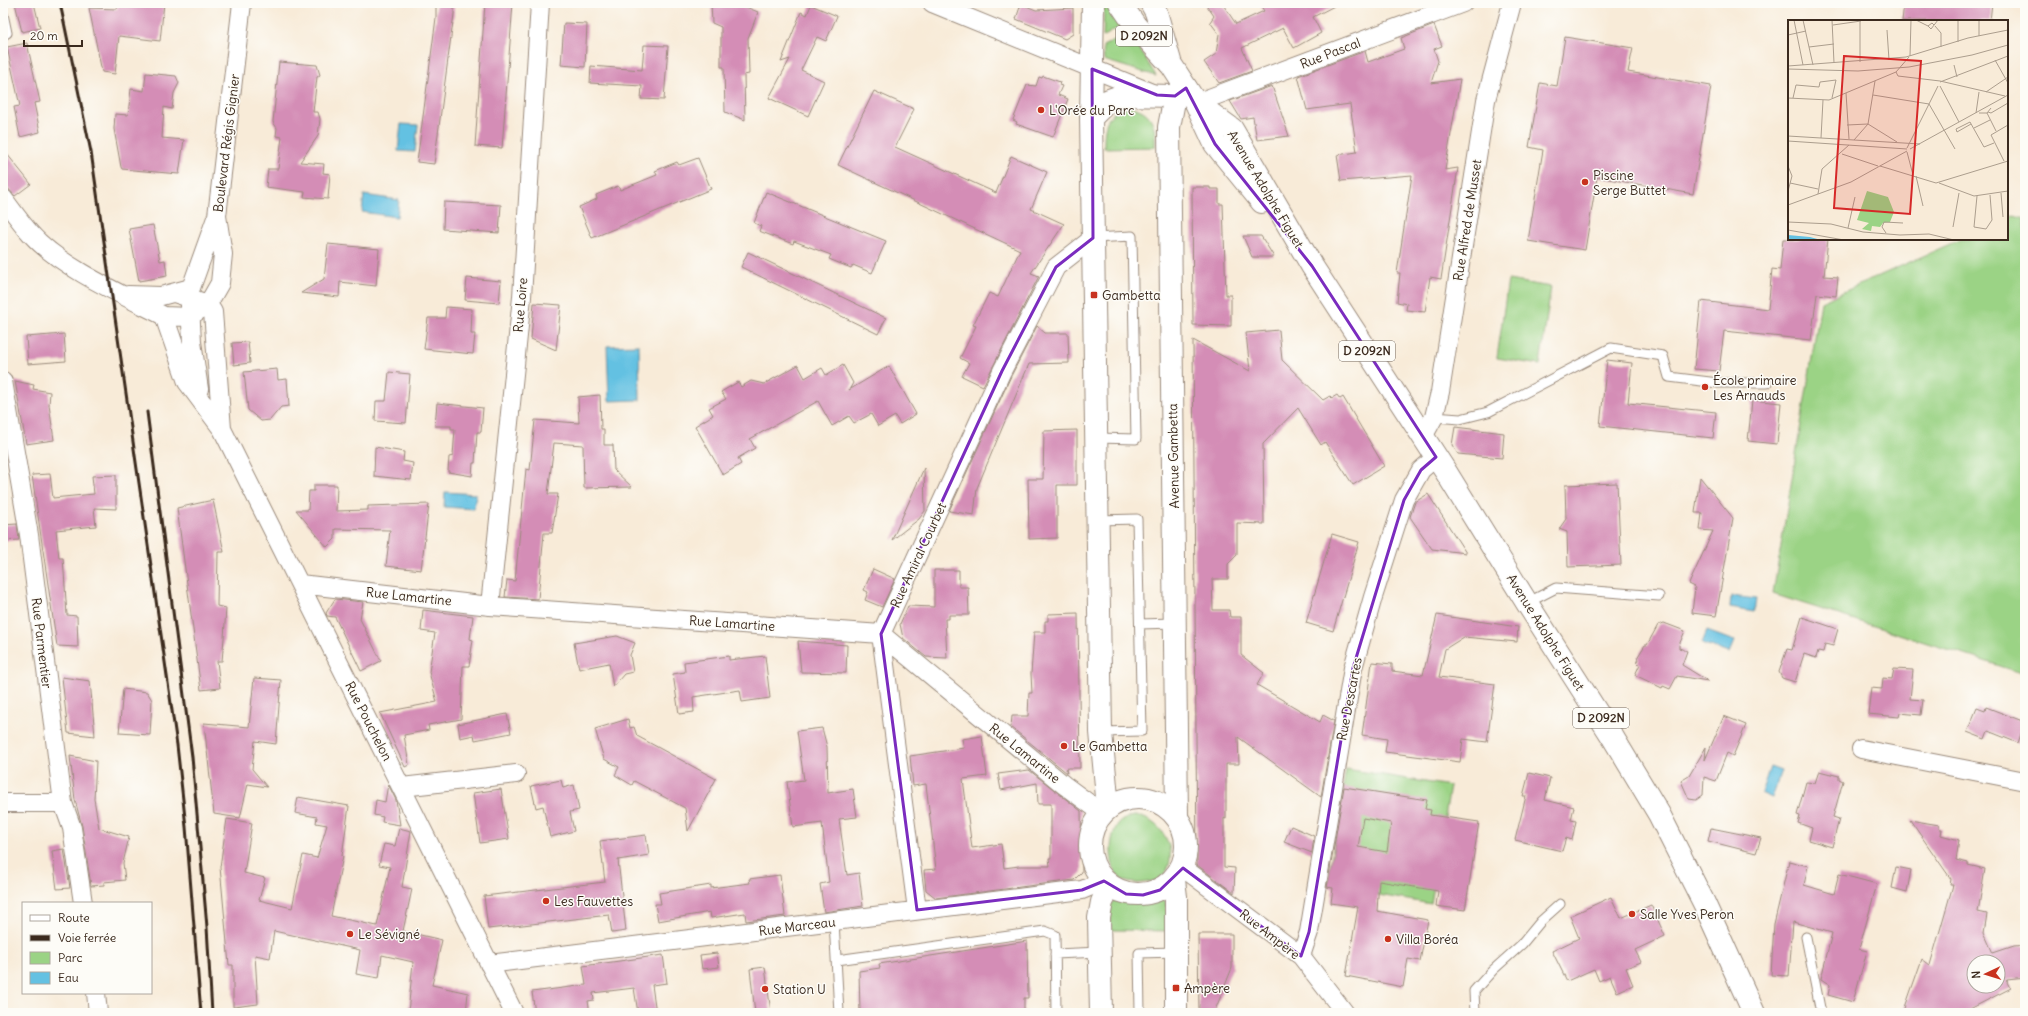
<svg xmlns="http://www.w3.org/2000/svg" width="2028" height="1016" viewBox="0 0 2028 1016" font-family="Delius,sans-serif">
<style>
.green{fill:#9bd385;stroke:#6b7e52}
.water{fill:#64c1e2;stroke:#507680}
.building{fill:#d48db6;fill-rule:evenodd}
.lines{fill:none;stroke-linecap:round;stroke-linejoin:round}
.service-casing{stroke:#9a8a7b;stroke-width:11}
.minor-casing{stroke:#9a8a7b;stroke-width:20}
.secondary-casing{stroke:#9a8a7b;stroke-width:24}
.primary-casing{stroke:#9a8a7b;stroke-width:24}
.service{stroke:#fff;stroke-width:9}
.minor{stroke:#fff;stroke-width:18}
.secondary{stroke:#fff;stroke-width:22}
.primary{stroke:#fff;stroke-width:22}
.rail{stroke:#3b2a1e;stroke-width:3}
.marked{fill:none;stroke:#7b2cbf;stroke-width:3;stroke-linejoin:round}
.poi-dot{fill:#c8321e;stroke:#fdfcf7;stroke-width:1.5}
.labels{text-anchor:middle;stroke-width:3;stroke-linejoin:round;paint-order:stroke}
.shield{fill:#fdfcf7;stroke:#75695f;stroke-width:1}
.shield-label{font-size:12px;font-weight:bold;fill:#3b2a1e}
.street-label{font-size:13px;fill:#3b2a1e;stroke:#fdfcf7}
.poi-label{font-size:13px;fill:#3b2a1e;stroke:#fdfcf7;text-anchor:start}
.inset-road{fill:none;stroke:#ac9e8e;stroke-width:1}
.view{fill:#d62828;fill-opacity:0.15;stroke:#d62828;stroke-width:2}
.inset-edge{fill:none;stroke:#3b2a1e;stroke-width:2}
</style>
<rect width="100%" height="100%" fill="#fdfcf7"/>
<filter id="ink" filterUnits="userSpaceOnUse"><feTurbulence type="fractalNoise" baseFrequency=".025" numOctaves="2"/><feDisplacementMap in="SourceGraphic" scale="8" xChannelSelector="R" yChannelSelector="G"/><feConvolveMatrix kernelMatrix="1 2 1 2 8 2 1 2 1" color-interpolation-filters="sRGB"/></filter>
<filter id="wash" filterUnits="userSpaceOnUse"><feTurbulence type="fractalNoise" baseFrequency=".012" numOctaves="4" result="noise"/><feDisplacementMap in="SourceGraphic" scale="16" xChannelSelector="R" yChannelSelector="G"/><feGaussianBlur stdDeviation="0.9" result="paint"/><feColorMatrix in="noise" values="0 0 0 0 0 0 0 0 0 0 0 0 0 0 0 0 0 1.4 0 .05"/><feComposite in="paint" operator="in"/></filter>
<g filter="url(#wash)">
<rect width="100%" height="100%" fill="#f8ebd8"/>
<!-- green -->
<path class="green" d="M1104,7H1112L1122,25L1103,37Z
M1130,33L1156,76L1104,60L1103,46Z
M1130,107C1153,110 1156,127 1155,147L1104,148C1104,124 1105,112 1130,107Z
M2014,215L2025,218V674L1773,594L1821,302L1961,239H2007V218Z
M1508,280L1551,287L1540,365L1497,358Z
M1346,769L1450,786L1431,904L1327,886Z
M1134,816C1161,817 1181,852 1164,875C1161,880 1154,881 1148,882C1139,884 1125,884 1119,877C1108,865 1109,837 1118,824C1122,819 1128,818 1134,816Z
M1114,900H1165L1171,931L1110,930V905Z"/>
<!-- water -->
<path class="water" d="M401,124L418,125L415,152L398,151Z
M364,195L399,200L397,217L362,212Z
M639,345L640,400L609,401L607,346Z
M445,492L476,494L474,509L444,507Z
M1731,596L1756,599L1754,612L1730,608Z
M1707,631L1734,641L1729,653L1702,643Z
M1770,767L1781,771L1772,798L1761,793Z"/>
<g id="blocks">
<!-- building -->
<path class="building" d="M15,3H34L40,28L22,32Z
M118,3H164L160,41L119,36L115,74L102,72L89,8L117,9Z
M436,3H454V14L434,164L417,162L436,18Z
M485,3H513L502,148L475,146Z
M711,3H736L758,12L748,38L749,74L744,75L745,120L725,112L724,67H721V27L712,23Z
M1205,3H1222L1236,24L1264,11L1259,3H1340L1313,17L1321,33L1294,48L1283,28L1242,48L1252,71L1219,83L1204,62L1216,54L1219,34L1210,22L1214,16Z
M1904,3H1992L1990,21H1902Z
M1021,4L1036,10L1073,8V34L1065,39L1016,19Z
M811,5L837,16L826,41L817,37L801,70L824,81L808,116L769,98L790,59L781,62L801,12L807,15Z
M564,23L587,24L585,67L561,65Z
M1434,25L1442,46L1434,49L1438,61L1431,83L1460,79L1445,170L1458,168L1441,279L1430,277L1425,312L1406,310L1407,304L1397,302L1400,273H1397L1412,175L1341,181L1337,155L1357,152L1350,104L1307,110L1298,76L1365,51L1368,62L1404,49L1401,38Z
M1565,37L1633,48L1628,72L1711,86L1693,194L1597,177L1585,250L1528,241L1543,150L1529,147L1540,83L1557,86Z
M27,43L40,102L34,103L40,132L20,137L14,107L20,106L7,47Z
M644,45L668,46L664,100L641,99L642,86L590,83L591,66L642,70Z
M279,62L317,65L320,75L317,77L313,112H318L320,119L318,136L300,162L324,164L323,173L330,174L328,199L304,197L305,192L266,187L268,169H278L282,137L276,136L277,128L273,122Z
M146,73L176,76L179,83L174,93L172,109L164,107L162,138L184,140L179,174L122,169L121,167L114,129L115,114L128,115L131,89L144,91Z
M1043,76L1060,82L1059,85L1062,86L1058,95L1068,99L1053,137L1016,124L1017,122L1013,120L1027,85L1036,86L1039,77L1042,78Z
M1272,86L1289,136L1257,140L1253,117L1241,119L1230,101Z
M874,91L914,109L895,147L996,193L1011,156L1047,172L1031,209L1064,224L1031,273L1039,276L983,386L962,376L969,363L960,358L976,326L973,325L989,293L998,297L1020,250L838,165Z
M3,149L31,184L15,196L3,183Z
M698,158L711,189L592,238L579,207L597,199L596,195L618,186L620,190L657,175L655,171L677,162L679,165Z
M1192,187H1210V189H1219V204H1223L1226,295H1231V326L1193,325Z
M766,192L886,241L872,273L853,265L851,268L829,259L831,255L794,241L793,244L759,231L761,226L754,223Z
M444,202L501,205L499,233L443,229Z
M153,225L160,261L165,260L167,276L139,281L129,229Z
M1243,236H1261L1274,257H1252Z
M1783,239H1828L1824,276L1838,277L1836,296L1817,294L1811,340L1724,331L1719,371L1694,369L1701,301L1768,309L1772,269L1780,270Z
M328,244L379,249L376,286L340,282L339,297L301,293L324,279Z
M748,252L886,318L878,334L741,267Z
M467,278L501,281L499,303L465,300Z
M534,303L561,305L556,350L531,339Z
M446,307L472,309L471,334H475L473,354L424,349L428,318H445Z
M1037,326L1045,333H1068L1069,363L1029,364L977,488L974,515L949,511L1011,376Z
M1279,330L1282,360L1323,400L1330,396L1332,398L1337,395L1340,399L1343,397L1384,466L1353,485L1325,442L1321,445L1298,408L1263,444L1264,524L1237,523V555L1228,564V579H1212L1213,610H1229L1230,617H1241V655L1264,673L1257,685L1320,722L1323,715L1334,721L1321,797L1238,737L1239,764H1226V819L1224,818V867L1235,868L1234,893L1197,865L1193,340L1250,371L1246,333Z
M64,334L66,361L28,364L26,337Z
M248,342L250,363L234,365L232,343Z
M1607,360L1632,363L1628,403L1716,412L1713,438L1600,426Z
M798,365L805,378L822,368L826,375L843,365L853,383L849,390L889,366L916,414L900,424L895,416L878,426L871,414L854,423L849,416L832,426L818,401L750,439L755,448L738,458L741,464L723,475L695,426L713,415L709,408L726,399L721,392L738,382L741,387L751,381L764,384Z
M277,369L278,380L287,379L289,406L281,407L270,420L261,421L248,410L244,372Z
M389,372L410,374L406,423L375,421L376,401H386Z
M15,381L34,385L33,389L50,392L49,405L54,440L26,444Z
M600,395L601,429H604V445H613L614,470L632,487L584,488L583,445L554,443L548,494H558L552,533H544L538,599L505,597L507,580L515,581L526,469L530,470L535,420L579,423L578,397Z
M1752,400L1781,403L1777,444L1748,441Z
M437,403L483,408L481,432H477L475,463H473L472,476L448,472L449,457L453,456L455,429H451V426H435Z
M1455,427L1504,433L1502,458L1458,454L1452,445Z
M1077,430V485H1057V538L1029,539L1028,479H1043L1044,431Z
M375,447L404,452L403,461L413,463L411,480L374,476Z
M924,468L925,511L919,519L892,540Z
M50,474L53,498L94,494L92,476L116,475V509L94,508L96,526L56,530L59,558H63L67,615L77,616L78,647L57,646L32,475Z
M1700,477L1733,518L1716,616L1692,613L1695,587L1689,584L1713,531L1700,530L1702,513H1695Z
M1617,483L1621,565L1568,567L1567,532L1559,529L1566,519L1565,485Z
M314,485H337L336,511L368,510V506L429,504L421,570L386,566L390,530L335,529V539L327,547L296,510H308L309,491H314Z
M1428,494L1446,522L1466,553L1432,549L1410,517L1415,502Z
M213,500L224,552H218L217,606L226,608L224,638L222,661H217L220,688L201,690L177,508Z
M17,524L19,540L3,541V525Z
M1332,534L1359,542L1333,631L1306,623Z
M873,569L895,579L882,607L865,600L868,592L864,590Z
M934,570H959V587H968L969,615H949V619H945L947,658L926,657L903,638L900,624L908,606L934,607Z
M335,599L363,602L360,619L381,661L361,671L335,617L327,616L326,613Z
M423,610L473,616L470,639L473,640L469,666H463L461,719L428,725L429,730L404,735L409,765L405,767L380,713L437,702L429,672L435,633L421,631Z
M1078,613L1080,768H1068L1066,769L1067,773L1011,727L1012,716H1028L1029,693H1032L1031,674L1034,632H1045V621H1048V614Z
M1437,615L1518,627L1517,642L1464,637L1445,649L1439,677L1495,684L1487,742L1463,739L1460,762L1385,752L1387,739L1362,735L1372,662L1392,664V671L1423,675Z
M1802,617L1838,629L1833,646L1825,644L1823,652L1818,651L1816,658L1804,654L1795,682L1782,678L1779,672L1787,649L1792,650Z
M1664,623L1685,631L1679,645V648L1687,651L1682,665L1708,681L1677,676L1670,689L1663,686L1662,688L1635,675L1640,664L1637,663L1639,659L1637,658L1645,645H1647L1658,625Z
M617,636L635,643L630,655L633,672L624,674L613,687L609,663L579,669L574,643Z
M798,641L847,645L846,673L801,672Z
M729,656V660L765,656L770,698L742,702L740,690L693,697L694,712L679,714L673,674L685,672L684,662Z
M1894,669L1913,670L1910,699L1923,700L1921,715L1900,713L1899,717L1868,714L1871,688L1882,689L1883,678L1892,679Z
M62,677L90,681L95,736L68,733Z
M254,678L281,680L276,744L255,741L252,769L267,787L248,784L240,818L214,814L204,723L249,727Z
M123,689L147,692L152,700L150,735L119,733Z
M1986,707L2025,722L2018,743L1988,731L1985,739L1967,732L1977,708L1985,711Z
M507,714L511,733L475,740L474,735L460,738L458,724Z
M1724,716L1746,725L1733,756L1727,753L1716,781L1704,777L1703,795L1696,800L1689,799L1681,781L1689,776L1706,747L1705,760Z
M628,719L630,728L634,727L637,736L716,779L688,831L685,808L634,781L632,785L615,775L619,767L604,759L595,729Z
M822,728L827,747L828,793L853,789L857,817L839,819L847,875L859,873L863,906L824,912L820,884L829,882L822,823L793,827L787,782L804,780L797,731Z
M982,736L987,776L963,779L972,848L1001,844L1004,868L1019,866H1050L1049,858H1051V804H1038L1037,783L1001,790L998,774L1029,770L1081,811L1082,872L1074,880L936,898L926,890L924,870L936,869L926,784L913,786L910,756L964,748L962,739Z
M70,756L96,761L94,799L99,828L129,837L123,863L125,880L104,882V885L91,886L82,826L75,800Z
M1819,771L1839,776V779L1843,781L1833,817L1839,819L1832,847L1809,840L1812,828L1798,823L1800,816L1797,815L1806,782L1815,783Z
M1529,773L1550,778L1545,800L1574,807L1571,820L1576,821L1572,840L1566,838L1562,851L1515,840L1526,796H1523Z
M561,780L563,788L574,785L579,810L570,812L574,831L550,837L543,806L536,808L531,786Z
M388,784L396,800L400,825L382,822L383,817L374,815L376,800L385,802Z
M1344,787L1427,800L1425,809L1431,810L1430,815L1479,822L1465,910L1436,906L1438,891L1379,881L1377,911L1428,920L1420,961L1408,959L1403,987L1346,976L1358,907L1331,903L1333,888L1327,887ZM1363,818L1391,823L1387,852L1358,847Z
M501,789L509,839L480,843L473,793Z
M298,797L349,806L342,856H343L331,916L377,926L390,867L379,865L384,844L395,846L399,828L411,831L402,887L412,889L403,931L442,940L432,985L468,993L466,1013H408L413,962L382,955L379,978L356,974L360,950L274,931L270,958L255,955L258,1004L233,1007V965H229L220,867L227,819L252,823L244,873L265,878L259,900L292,908L303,855L317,858L327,825L316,823L317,817L295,813Z
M1910,820L1939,825V829H1942L1941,835L1959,840L1956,860L1968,863V865L1985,869L1978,912L1987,914L1984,933L1993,953L2014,946L2025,945V978L2007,980L2011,988L1970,1009L1969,1013H1903L1922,959L1930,965L1953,885H1950L1951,879ZM1974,962H1998V986H1974Z
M1291,826L1314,836L1312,853L1284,842Z
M1711,828L1761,838L1756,853L1708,841Z
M646,835L649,855L618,860L626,931L612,933L609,915L488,929L484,896L605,882L600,841Z
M64,849L70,888L57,889L52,851Z
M1789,861L1808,866L1804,885L1834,894L1839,874L1877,884L1859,949L1867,951L1853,1002L1828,995L1830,985L1821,979L1832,933L1793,922L1789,976L1771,975L1774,924Z
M1896,867L1911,870L1907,892L1892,888Z
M780,875L785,916L746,921L745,913L711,918L710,912L658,921L655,904H661L659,893L711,885V888L750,883L749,879Z
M1611,897L1621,918L1651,905L1665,936L1635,950L1641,962L1626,968L1633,985L1617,992L1610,976L1599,981L1594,969L1567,981L1552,951L1579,938L1570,916Z
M1198,934H1232V968L1214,1013H1199Z
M1027,941L1028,998H1024V1013H860L859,971L880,968L879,964Z
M717,953L719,967L702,969L700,955Z
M663,955L667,983L652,985L656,1013H638L634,988L593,993L594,1000L588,1001L590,1013H535L532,992L586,985L583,966Z
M765,967L771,1013H755L750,969Z"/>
</g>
</g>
<g filter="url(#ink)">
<use href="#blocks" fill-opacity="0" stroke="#9a8a7b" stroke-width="1"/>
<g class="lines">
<defs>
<path id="service" d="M3,14L7,33L3,35
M1093,238L1132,236L1136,439L1097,438
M1434,417L1460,419L1488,412L1611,348L1663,356L1669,377L1718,383H1767
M1098,520L1137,519L1142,731L1101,732
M1527,603L1556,588L1659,596
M1140,624L1174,623
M834,921L839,1013
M1806,937L1821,1013
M1055,954L1100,952
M837,960L1045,931L1055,935L1056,1013
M1140,1013L1139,953L1176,952
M1475,1013L1474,991L1493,970L1522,944L1541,921L1560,904"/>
<path id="minor" d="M932,3L1152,93
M1196,103L1463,3
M3,198C12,210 21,223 31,234C60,267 125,296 164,316L187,382L222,429L514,1013
M174,293L208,304L213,312L222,429
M128,295L161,296L191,288L216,218
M190,305L192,342L199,389
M164,316L189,317L208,304L220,283L223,254L217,216L242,3
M3,381L29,535L63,803L72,828L83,903
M1423,437L1434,417L1440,392L1486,100L1512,3
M300,584L490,606L881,634L1064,785L1102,813
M490,606L522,297L540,3
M1861,749L2025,781
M402,787L516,774
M3,803H63
M1182,867L1301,956L1345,1013
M917,910L881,634L1002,371L1056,267L1093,238
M1301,956L1309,932L1353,668L1373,597L1404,500L1421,470L1436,457
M489,964L1082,890L1104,881
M96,993L98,1013"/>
<path id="secondary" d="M1093,3L1091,118L1101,732L1108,808
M1091,118L1109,100L1123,95L1175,96
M1090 846a48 48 0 1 1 96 0a48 48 0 1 1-96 0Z
M1177,816L1169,127L1175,96L1186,88
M1174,880L1176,897V1013
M1101,1013L1099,918L1102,902L1110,886"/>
<path id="primary" d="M1120,3L1135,25L1172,66L1196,103L1215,144L1262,202
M1151,3L1156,12L1170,61
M1196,103L1232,129L1312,266L1446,472L1527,603L1612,736L1659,814L1704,903L1754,1013"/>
</defs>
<!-- service casing -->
<use href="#service" class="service-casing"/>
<!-- minor casing -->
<use href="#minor" class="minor-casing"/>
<!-- secondary casing -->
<use href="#secondary" class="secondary-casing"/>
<!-- primary casing -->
<use href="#primary" class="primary-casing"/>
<!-- service -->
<use href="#service" class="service"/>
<!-- minor -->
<use href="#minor" class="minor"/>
<!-- secondary -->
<use href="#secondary" class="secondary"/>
<!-- primary -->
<use href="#primary" class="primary"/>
<!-- rail -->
<path class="rail" d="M60,3L91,152L177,745L186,827L201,1013
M147,412L192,757L207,927L212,1013"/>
</g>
</g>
<!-- marked area -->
<path class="marked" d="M1092,69L1157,95L1175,96L1186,88L1215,144L1312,266L1436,457L1421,470L1404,500L1353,668L1309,932L1301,956L1183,868L1160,890L1143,895L1126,894L1104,881L1082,890L917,910L881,634L1002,371L1056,267L1093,238Z"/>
<!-- markers -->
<g class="poi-dot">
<circle cx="1041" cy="110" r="4"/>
<circle cx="1585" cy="182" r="4"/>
<rect x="1090" y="291" width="8" height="8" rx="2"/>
<circle cx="1705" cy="387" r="4"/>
<circle cx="1064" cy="746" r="4"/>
<circle cx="546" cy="901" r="4"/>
<circle cx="1632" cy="914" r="4"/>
<circle cx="350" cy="934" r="4"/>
<circle cx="1388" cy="939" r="4"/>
<rect x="1172" y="984" width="8" height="8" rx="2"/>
<circle cx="765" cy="989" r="4"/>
</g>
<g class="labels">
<!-- shield labels -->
<g class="shield">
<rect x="1116" y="26" width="56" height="20" rx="3"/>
<rect x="1339" y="341" width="56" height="20" rx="3"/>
<rect x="1573" y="708" width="56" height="20" rx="3"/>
</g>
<g class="shield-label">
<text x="1144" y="40">D 2092N</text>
<text x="1367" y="355">D 2092N</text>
<text x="1601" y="722">D 2092N</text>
</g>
<!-- street labels -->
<g class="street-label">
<text transform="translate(1330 53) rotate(-21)" y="5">Rue Pascal</text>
<text transform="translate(226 143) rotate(-83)" y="5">Boulevard Régis Gignier</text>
<text transform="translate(1266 189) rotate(59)" y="5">Avenue Adolphe Figuet</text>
<text transform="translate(1467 220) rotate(-81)" y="5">Rue Alfred de Musset</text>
<text transform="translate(520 305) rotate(-85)" y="5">Rue Loire</text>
<text transform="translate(1173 456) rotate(-91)" y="5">Avenue Gambetta</text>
<text transform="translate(918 555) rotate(-65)" y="5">Rue Amiral Courbet</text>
<text transform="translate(409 596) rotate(6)" y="5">Rue Lamartine</text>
<text transform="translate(732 623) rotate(4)" y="5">Rue Lamartine</text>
<text transform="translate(1546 632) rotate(58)" y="5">Avenue Adolphe Figuet</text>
<text transform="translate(42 643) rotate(83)" y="5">Rue Parmentier</text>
<text transform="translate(1349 699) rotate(-79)" y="5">Rue Descartes</text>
<text transform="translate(369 721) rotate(63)" y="5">Rue Pouchelon</text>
<text transform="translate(1025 753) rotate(39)" y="5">Rue Lamartine</text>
<text transform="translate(797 926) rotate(-7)" y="5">Rue Marceau</text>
<text transform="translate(1270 934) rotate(38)" y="5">Rue Ampère</text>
</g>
<!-- poi labels -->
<g class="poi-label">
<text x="1049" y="115">L'Orée du Parc</text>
<text x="1593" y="180">Piscine<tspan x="1593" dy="15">Serge Buttet</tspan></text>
<text x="1102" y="300">Gambetta</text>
<text x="1713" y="385">École primaire<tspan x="1713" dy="15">Les Arnauds</tspan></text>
<text x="1072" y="751">Le Gambetta</text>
<text x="554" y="906">Les Fauvettes</text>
<text x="1640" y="919">Salle Yves Peron</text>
<text x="358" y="939">Le Sévigné</text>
<text x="1396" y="944">Villa Boréa</text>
<text x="1184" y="993">Ampère</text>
<text x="773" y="994">Station U</text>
</g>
</g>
<!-- overview -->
<g transform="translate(1788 20)">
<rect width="220" height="220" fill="#f8ebd8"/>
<path d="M79,171L100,177L106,192L102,202L95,203L92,207L84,206L83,211L74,209L81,203L69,200Z" fill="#9bd385"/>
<path d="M0,215L22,217L33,220H0Z" fill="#64c1e2"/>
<path class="inset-road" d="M6,0L15,45M15,0L25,45M44,0L46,43M128,0L140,6M191,0V16M45,5L73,1M146,5L144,3L140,6L143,9L150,0M147,6L153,13V27M99,10L101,40M0,15L18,11M170,22V0M21,27L46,24M122,36L123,0M207,40L220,63M72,42V0M166,45L169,57M0,46L118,37L180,18L220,10M0,49L70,51L121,47L184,35L220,25M108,52L110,56L152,61L217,76M152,62L220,36M152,66L171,102M198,72L220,57M58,73L61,119M85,75L141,84M0,78L41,80L108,52L121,37M5,78L8,65L31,67L32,62L48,60L44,78M141,84L167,129M200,92L203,93L220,83M188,93L191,72M191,93H199L203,88M199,93L208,111M183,104L169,112L168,109L182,102L196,127L206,123M59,105L80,104L109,122M186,108L202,100M0,116L132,124M33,118L35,80M66,120L80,104L87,61M0,121L119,129M119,128L150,66M122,129L220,75M119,132L125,155M54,134L90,146M216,141L203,115L220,105M0,146L4,156L0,171M92,146L148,163L220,141M128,156L135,186M2,163L30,169M151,163L186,176L220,171M213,173L215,197M30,174L34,149L61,125M189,176L186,207L198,209L204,200L202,175M0,185L63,162L119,131M0,202L43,204L75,212L112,215L141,214L166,220M165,207L171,173M60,208L67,177M0,210L56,220M98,213L94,207L96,202L115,203"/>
<path class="view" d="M56,36L133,41L122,194L46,188Z"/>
<rect width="220" height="220" class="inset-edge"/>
</g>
<!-- margin -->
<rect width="2028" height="1016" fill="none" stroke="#fdfcf7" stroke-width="16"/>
<!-- legend -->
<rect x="22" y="902" width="130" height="92" fill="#fdfcf7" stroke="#afa8a0"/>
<rect x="30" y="915" width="20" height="6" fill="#ffffff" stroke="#afa8a0"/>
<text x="58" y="922" font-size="12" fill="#3b2a1e">Route</text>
<rect x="30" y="935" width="20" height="6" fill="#3b2a1e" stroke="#afa8a0"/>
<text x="58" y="942" font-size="12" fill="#3b2a1e">Voie ferrée</text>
<rect x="30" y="952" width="20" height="12" fill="#9bd385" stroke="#afa8a0"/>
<text x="58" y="962" font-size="12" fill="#3b2a1e">Parc</text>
<rect x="30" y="972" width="20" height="12" fill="#64c1e2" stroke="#afa8a0"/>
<text x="58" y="982" font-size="12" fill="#3b2a1e">Eau</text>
<!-- north arrow -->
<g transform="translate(1986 974) rotate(266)"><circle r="19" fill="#fdfcf7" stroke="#afa8a0"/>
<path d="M0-3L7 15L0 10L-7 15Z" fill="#c8321e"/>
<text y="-6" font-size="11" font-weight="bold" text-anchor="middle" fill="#3b2a1e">N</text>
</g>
<!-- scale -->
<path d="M24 40v6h58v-6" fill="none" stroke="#3b2a1e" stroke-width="2"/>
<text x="30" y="40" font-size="12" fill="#3b2a1e" stroke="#fdfcf7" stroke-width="3" paint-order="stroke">20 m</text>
</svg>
